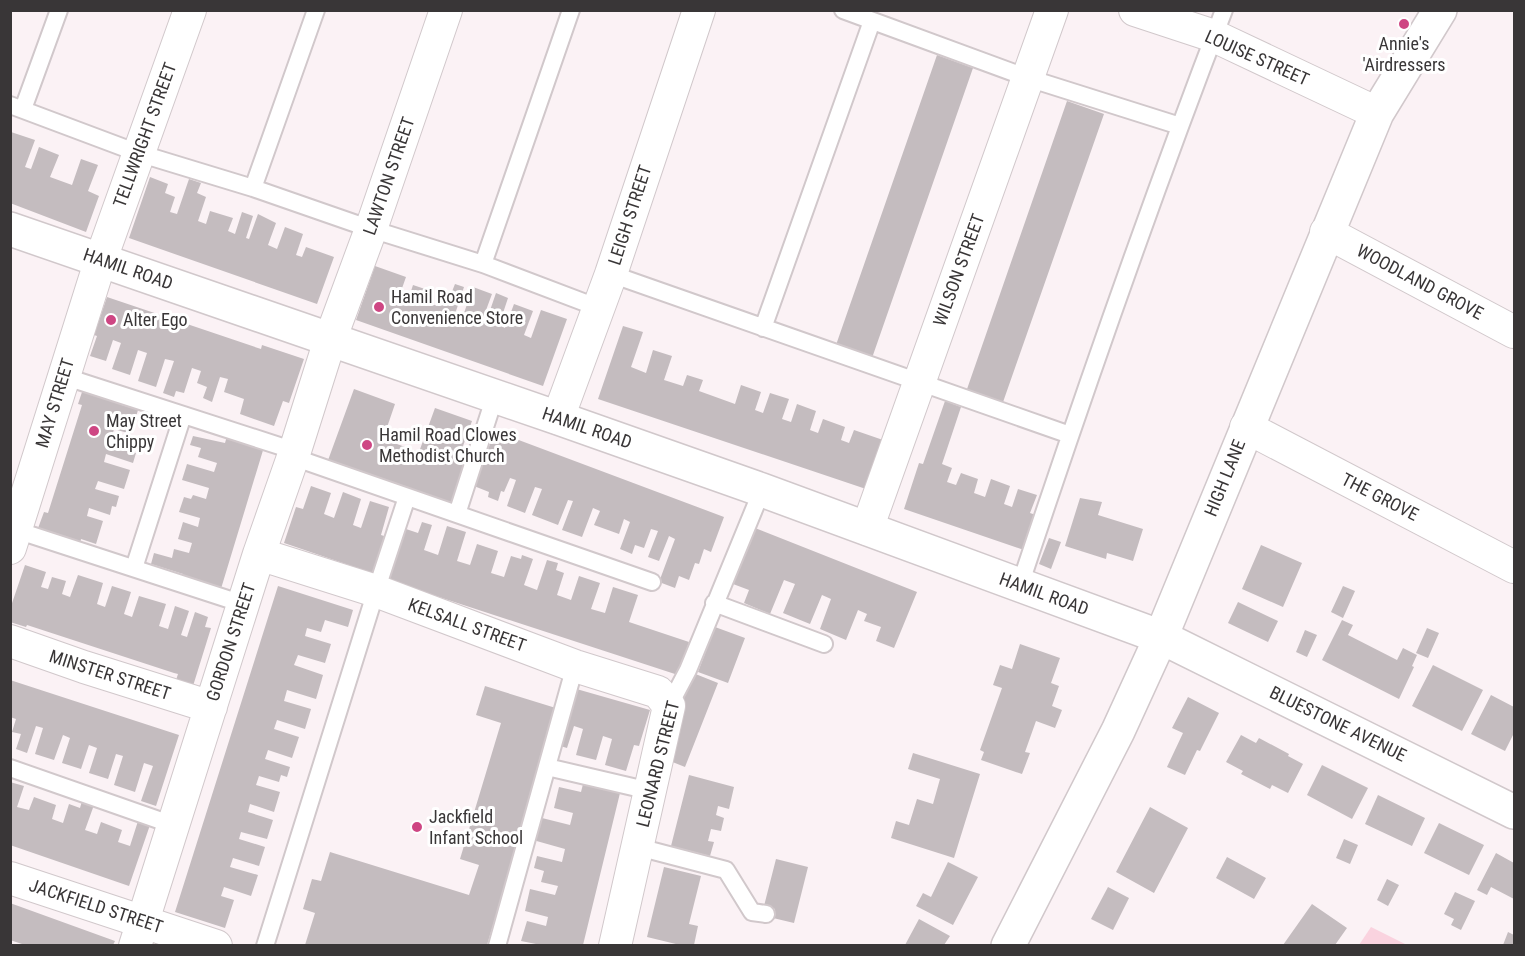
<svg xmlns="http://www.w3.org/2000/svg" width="1525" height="956" viewBox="0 0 1525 956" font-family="'Roboto Condensed',sans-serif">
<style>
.green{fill:#fad3df}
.building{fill:#c4bcbf}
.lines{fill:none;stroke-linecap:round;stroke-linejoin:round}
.service-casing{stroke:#d1c8cb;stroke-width:20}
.minor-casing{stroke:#d1c8cb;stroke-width:34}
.tertiary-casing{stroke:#d1c8cb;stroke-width:36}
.primary-casing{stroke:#d1c8cb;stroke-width:36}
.service{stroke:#fff;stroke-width:16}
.minor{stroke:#fff;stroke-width:32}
.tertiary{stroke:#fff;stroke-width:33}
.primary{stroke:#fff;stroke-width:33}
.poi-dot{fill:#ce4683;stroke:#fff;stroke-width:2}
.labels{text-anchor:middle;stroke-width:6;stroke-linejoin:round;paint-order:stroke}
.poi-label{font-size:18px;fill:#393637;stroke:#fff;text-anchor:start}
.street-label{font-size:18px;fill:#393637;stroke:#fff}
</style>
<rect width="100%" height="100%" fill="#fbf2f5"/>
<!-- green -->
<path class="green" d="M1371,927L1407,945H1359Z"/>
<!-- building -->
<path class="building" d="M937,55L973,68L872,358L836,345Z
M1067,101L1104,114L1002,405L966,392Z
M11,132L35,140L25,167L31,169L39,147L59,155L50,177L72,185L81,159L98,165L88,191L99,196L86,232L10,203Z
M150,177L168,184L165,193L175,197L170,212L177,214L189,179L201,183L197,193L206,197L198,221L206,224L210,211L233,218L228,231L235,234L242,212L253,216L246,238L249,239L258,214L276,223L268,245L277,249L285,227L303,234L296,255L302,257L306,247L334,257L317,304L129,238Z
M375,266L406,277L400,294L409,297L413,285L428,290L425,301L437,306L443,291L451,294L455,284L464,287L456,311L464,313L473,287L492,294L482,321L486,322L496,293L508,298L499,325L505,328L514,304L533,311L524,335L531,338L541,310L567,319L543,386L356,320Z
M107,297L261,349L262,345L304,359L289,403L283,401L274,426L240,414L244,399L224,392L228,379L220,377L212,402L203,398L207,387L197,383L201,371L192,368L184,393L176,391L174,397L163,393L174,361L165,359L156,387L138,381L147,353L138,350L130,375L112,369L121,343L113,340L106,361L90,356L97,336L94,335Z
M623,326L643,332L631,367L646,373L653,350L672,356L664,380L683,386L687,375L703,380L699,391L735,404L741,385L761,392L755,410L763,413L770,393L789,399L782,419L791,422L797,404L816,411L810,430L818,433L823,419L845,427L841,440L849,443L854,430L883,440L866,489L598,399Z
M84,386L124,399L122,405L138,410L131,434L114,429L112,437L125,441L122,449L136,453L133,463L106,454L104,462L130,470L124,489L98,481L95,489L119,496L116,507L112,506L110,515L89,508L87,516L103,521L96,544L81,539L80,544L37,531L44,512L48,513L82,405L78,404Z
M354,389L395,404L383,439L419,452L435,408L472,421L458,460L467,464L452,507L327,463Z
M945,401L961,407L942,464L952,468L947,482L956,485L961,473L978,479L974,493L985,497L991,479L1010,486L1004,504L1012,507L1018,489L1037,495L1030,513L1036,515L1024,550L904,509L919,463L923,464Z
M495,431L724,517L711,552L704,549L699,564L695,563L689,580L679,576L675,588L659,582L675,539L669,536L659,561L648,557L658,531L651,529L644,548L635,545L632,554L620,549L630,522L624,519L619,534L594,525L600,511L593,508L582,537L562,530L573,501L568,500L558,525L532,515L542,489L535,487L525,513L507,506L516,480L510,478L504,492L501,491L498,501L488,497L489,492L474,486Z
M193,436L225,443L227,436L264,447L220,592L181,580L183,574L151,564L154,553L172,558L174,549L189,553L192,543L178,539L183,522L198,527L200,518L179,512L184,497L191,499L193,495L206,499L209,488L182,480L187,464L214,472L217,463L198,457L201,448L190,445Z
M311,486L331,493L324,514L334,518L343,492L361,499L353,525L361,528L370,501L389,507L381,535L387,537L375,574L284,543L296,507L303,509Z
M1080,498L1102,502L1098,515L1143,529L1133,561L1107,553L1106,559L1065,546Z
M422,522L432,525L424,550L438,555L447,526L466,532L457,561L470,565L477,544L498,551L491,573L504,577L511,556L521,559L522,555L533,559L524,585L537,590L547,560L558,563L556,570L564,573L557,595L571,600L579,576L600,583L591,609L605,613L613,587L638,595L629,622L689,642L678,675L384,579L396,541L401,543L406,529L418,533Z
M755,528L917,592L894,648L876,641L881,627L864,621L867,614L858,610L846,640L820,629L831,599L822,595L810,624L783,613L795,584L784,580L770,614L744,603L749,590L733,584Z
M1049,538L1061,542L1051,569L1039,564Z
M1261,545L1302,563L1283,607L1242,589Z
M25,565L46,572L41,587L48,589L52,577L66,581L62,594L70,597L78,575L103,583L97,604L105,607L112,586L131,592L124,614L132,617L139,596L166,604L159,626L168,629L175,606L189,611L181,635L187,637L195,612L208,617L205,627L211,628L193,686L176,680L178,674L174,673L27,625L26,627L10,622V609Z
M278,586L353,610L348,627L325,620L321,632L307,628L305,636L331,644L325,663L298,655L294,665L323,675L316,699L287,690L284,701L311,709L305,729L277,720L274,729L299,737L292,758L268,750L265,759L290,767L287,777L281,775L279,782L259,776L256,785L280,792L274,812L250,804L248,812L273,820L267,839L241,832L239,839L265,847L259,866L233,858L230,867L258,875L251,896L224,887L221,896L234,900L225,928L175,912Z
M1343,586L1355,591L1343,618L1331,612Z
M1238,602L1278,621L1268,642L1228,623Z
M1342,620L1353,625L1348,635L1397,660L1403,648L1417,655L1412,666L1414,667L1399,699L1322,660Z
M715,627L745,638L728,683L698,672Z
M1427,628L1439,633L1428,658L1416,653Z
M1305,630L1317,635L1307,657L1296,652Z
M1020,644L1060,658L1051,683L1059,686L1052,706L1062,710L1055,728L1036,721L1025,752L1030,753L1022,774L981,760L984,752L980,750L1002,688L993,685L1000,665L1012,669Z
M1433,665L1483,690L1462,731L1412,706Z
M693,673L718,683L685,767L660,757Z
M10,680L179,735L156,806L141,801L153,766L144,763L135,792L114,785L123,756L116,754L108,779L89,773L97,748L89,745L81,769L62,763L70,738L63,735L54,760L35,754L43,728L36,726L27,753L16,749L21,734L12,732L16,719L10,717Z
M485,686L559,709L487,945H305L315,913L303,909L312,879L321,881L330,852L469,895L479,865L460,859L501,723L476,715Z
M573,688L650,710L639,746L634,745L626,771L605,765L612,739L603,736L596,760L576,755L583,729L574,726L567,748L557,745Z
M1491,695L1514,707V733L1505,751L1471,734Z
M1188,697L1219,713L1200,751L1197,750L1185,775L1167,767L1183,733L1172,728Z
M1241,735L1256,743L1259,738L1289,754L1288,756L1303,764L1288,793L1272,785L1270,789L1241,774L1243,771L1226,762Z
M913,753L980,774L954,858L891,838L896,821L909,825L917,799L933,804L940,779L908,769Z
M1322,765L1368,788L1352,819L1307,795Z
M689,775L734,787L729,809L718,806L716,815L724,818L721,831L711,829L708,841L714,842L710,856L671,846Z
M10,782L24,786L17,807L29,810L34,797L56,805L52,819L63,823L69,804L80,808L82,801L94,805L85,830L97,834L101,822L122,830L118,842L130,846L138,821L150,825L129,886L10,845Z
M583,784L620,793L583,945H541L521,941L527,921L546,926L548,917L525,911L530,889L555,895L558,886L541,882L544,871L534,868L537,856L562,862L565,849L533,840L538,817L570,825L573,813L554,808L559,787L581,792Z
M1378,795L1425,818L1412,846L1365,824Z
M1150,807L1188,828L1154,893L1116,872Z
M1439,823L1484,845L1469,875L1424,853Z
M1344,839L1358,845L1350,864L1336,858Z
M1496,853L1514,863V899L1491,887L1487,895L1477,890Z
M1227,857L1266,878L1254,899L1216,878Z
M776,859L808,867L794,923L773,918L775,909L764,906Z
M948,862L978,877L953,925L916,906L923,893L931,897Z
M664,867L701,876L689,924L698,926L694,945H680L647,937Z
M1387,879L1399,885L1388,906L1377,900Z
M1108,887L1129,898L1113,930L1091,919Z
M1455,892L1475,901L1461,930L1451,925L1454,919L1444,914Z
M10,903L115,941L113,945H25L10,940Z
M1312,904L1347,928L1335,945H1283Z
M919,919L950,936L944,945H905Z
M1508,932L1514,935V945H1503Z"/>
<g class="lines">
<defs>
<path id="service" d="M843,10L1028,78L1180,126
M10,105L138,153L253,188L371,229L483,264L599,308
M23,109L59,10
M253,188L316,10
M483,264L571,10
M611,274L1070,435
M763,328L872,21
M63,376L295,451
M293,457L652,582
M457,514L495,396
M16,530L243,604
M134,568L183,415
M1020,585C1084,392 1151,200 1224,10
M714,603L824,644
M669,706L688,670L762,490
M547,767L650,791
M10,768L173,825
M638,847L726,870L752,912L766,914
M265,946L376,591L407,497
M497,946L575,666"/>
<path id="minor" d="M1135,10L1214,36L1377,113
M1326,232L1514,332
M558,418L611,274L699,10
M1246,427L1514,567
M867,529L1052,10
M10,548L101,259L190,10
M259,554L376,591L575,666L658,692L669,706L615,946
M10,641L84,667L211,707
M10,878L216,946
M135,946L259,554L293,457L330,340L371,229L446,10"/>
<path id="tertiary" d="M10,229L558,418L762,490L1161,637L1514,812"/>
<path id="primary" d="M1008,946L1118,731L1161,637L1377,113L1440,10"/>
</defs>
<!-- service casing -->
<use href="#service" class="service-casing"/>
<!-- minor casing -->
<use href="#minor" class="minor-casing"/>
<!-- tertiary casing -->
<use href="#tertiary" class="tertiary-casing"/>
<!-- primary casing -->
<use href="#primary" class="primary-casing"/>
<!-- service -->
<use href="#service" class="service"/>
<!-- minor -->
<use href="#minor" class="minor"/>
<!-- tertiary -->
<use href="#tertiary" class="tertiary"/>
<!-- primary -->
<use href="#primary" class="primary"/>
</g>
<!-- markers -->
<g class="poi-dot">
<circle cx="1404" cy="24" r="6"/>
<circle cx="379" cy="307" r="6"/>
<circle cx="111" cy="320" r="6"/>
<circle cx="94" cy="431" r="6"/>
<circle cx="367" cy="445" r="6"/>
<circle cx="417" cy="827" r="6"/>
</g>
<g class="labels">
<!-- poi labels -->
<g class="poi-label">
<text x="1404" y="50" text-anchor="middle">Annie's<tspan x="1404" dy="21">'Airdressers</tspan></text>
<text x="391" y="303">Hamil Road<tspan x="391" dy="21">Convenience Store</tspan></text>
<text x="123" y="326">Alter Ego</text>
<text x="106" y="427">May Street<tspan x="106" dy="21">Chippy</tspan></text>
<text x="379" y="441">Hamil Road Clowes<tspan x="379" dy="21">Methodist Church</tspan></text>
<text x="429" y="823">Jackfield<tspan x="429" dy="21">Infant School</tspan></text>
</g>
<!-- street labels -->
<g class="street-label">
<text transform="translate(1257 58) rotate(24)" y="6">LOUISE STREET</text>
<text transform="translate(145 135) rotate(-70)" y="6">TELLWRIGHT STREET</text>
<text transform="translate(389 176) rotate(-71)" y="6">LAWTON STREET</text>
<text transform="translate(630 215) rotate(-72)" y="6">LEIGH STREET</text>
<text transform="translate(128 269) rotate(19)" y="6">HAMIL ROAD</text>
<text transform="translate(959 270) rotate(-70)" y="6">WILSON STREET</text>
<text transform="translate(1420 282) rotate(28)" y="6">WOODLAND GROVE</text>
<text transform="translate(55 403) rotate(-73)" y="6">MAY STREET</text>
<text transform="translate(587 428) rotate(19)" y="6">HAMIL ROAD</text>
<text transform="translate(1225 478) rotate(-68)" y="6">HIGH LANE</text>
<text transform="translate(1380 497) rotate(27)" y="6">THE GROVE</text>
<text transform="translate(1044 594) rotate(20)" y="6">HAMIL ROAD</text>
<text transform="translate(467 625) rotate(20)" y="6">KELSALL STREET</text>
<text transform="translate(231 642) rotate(-72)" y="6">GORDON STREET</text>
<text transform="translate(110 675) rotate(18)" y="6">MINSTER STREET</text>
<text transform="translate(1338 724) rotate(26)" y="6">BLUESTONE AVENUE</text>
<text transform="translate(658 764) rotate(-76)" y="6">LEONARD STREET</text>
<text transform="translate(96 906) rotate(18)" y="6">JACKFIELD STREET</text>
</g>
</g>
<!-- border -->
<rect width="1525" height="956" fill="none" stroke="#393637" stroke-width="24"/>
</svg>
